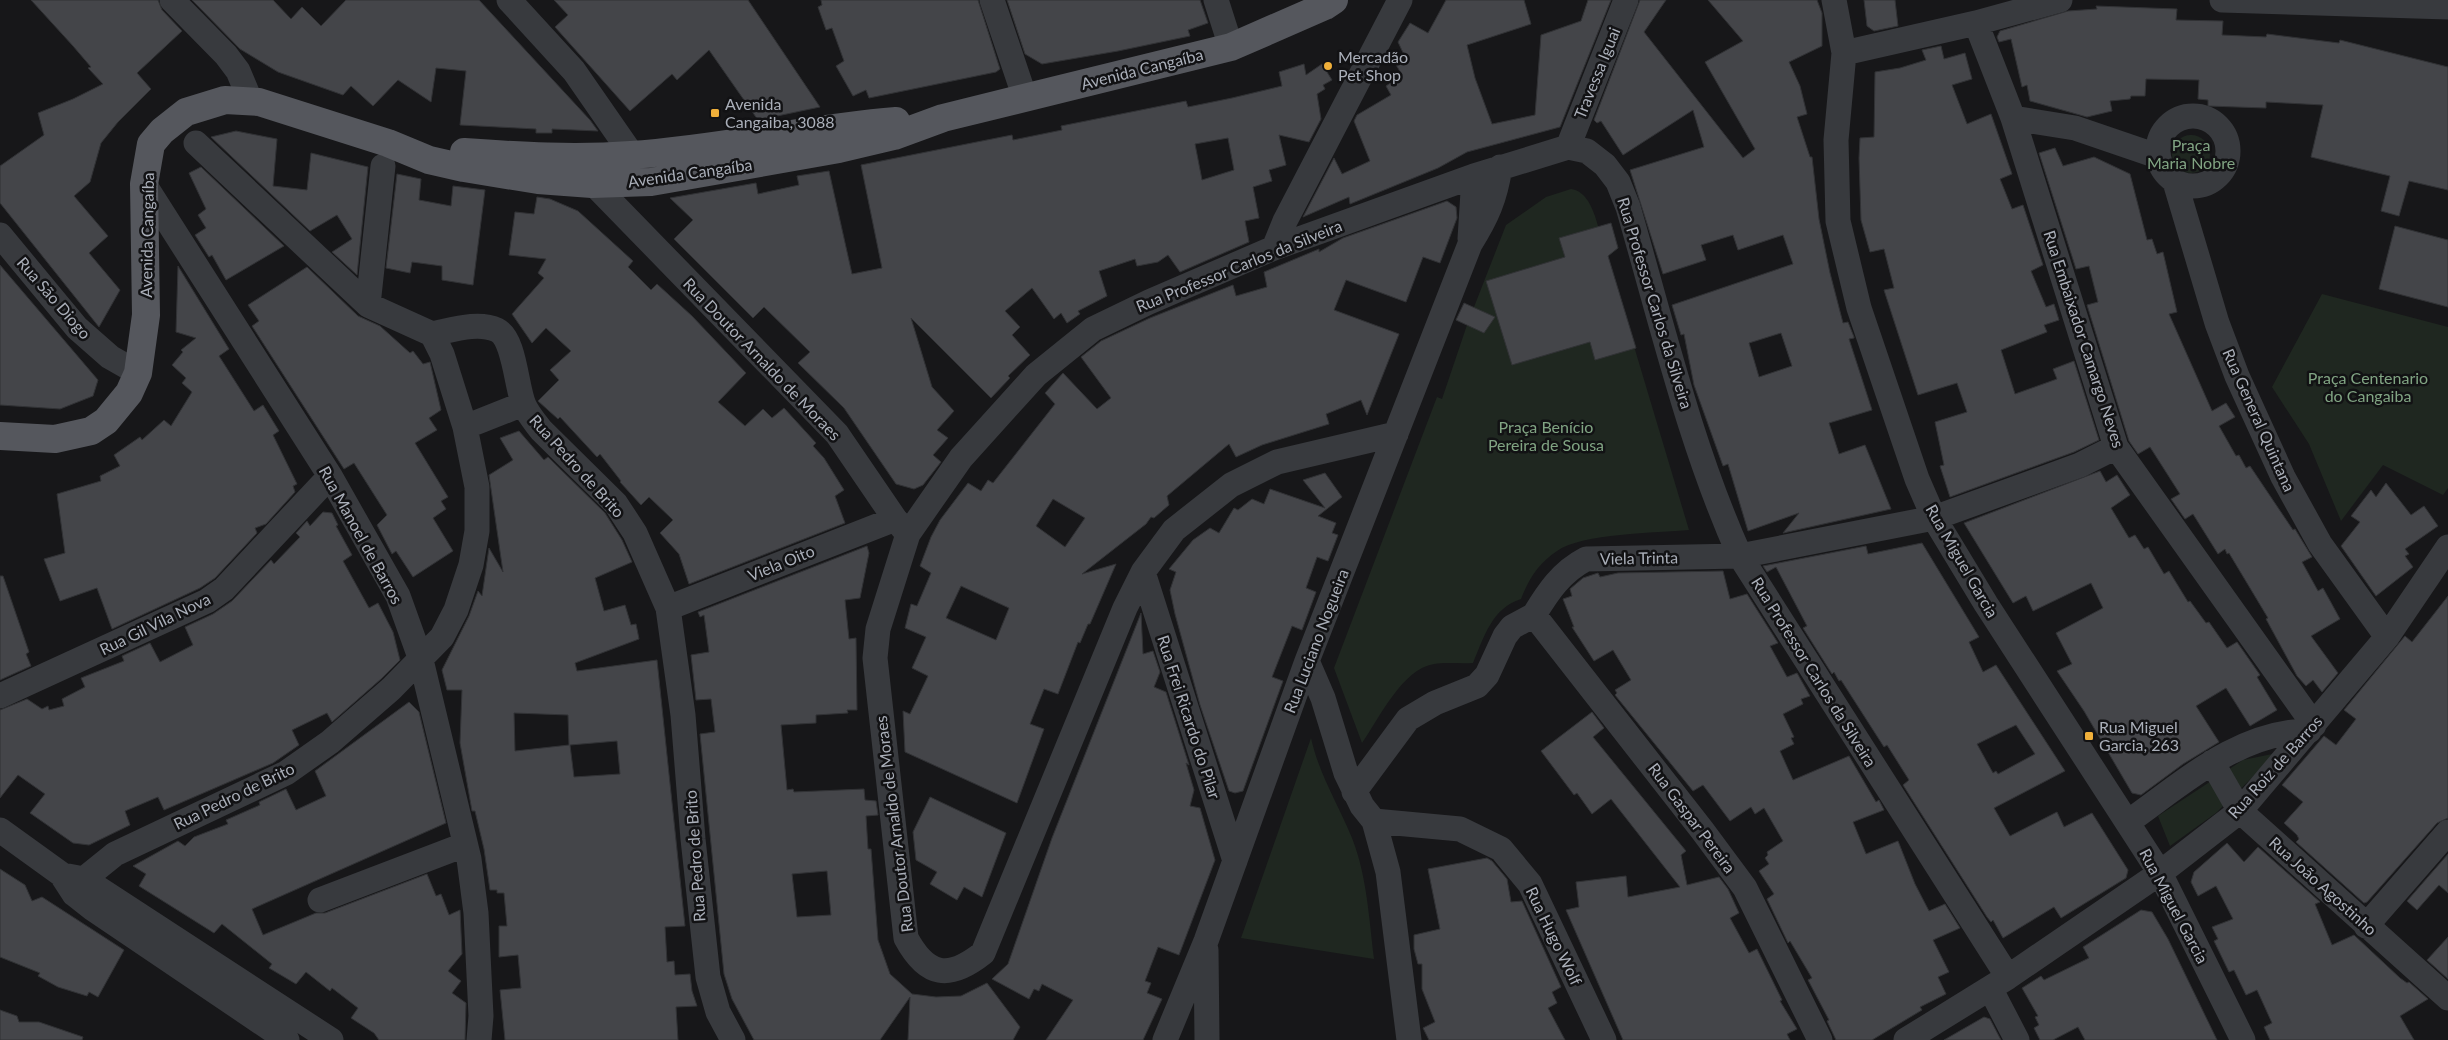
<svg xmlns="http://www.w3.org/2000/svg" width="2448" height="1040" viewBox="0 0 2448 1040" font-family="Lato,sans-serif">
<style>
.green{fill:#1f2720}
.building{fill:#444549;stroke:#313235;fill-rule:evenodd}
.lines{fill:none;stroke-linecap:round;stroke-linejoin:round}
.minor{stroke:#383a3e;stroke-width:25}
.major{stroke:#55575d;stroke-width:28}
.poi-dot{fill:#efaf3a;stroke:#121214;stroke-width:2}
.labels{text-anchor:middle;stroke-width:5;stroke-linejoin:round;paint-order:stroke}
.poi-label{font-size:16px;fill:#aaafb9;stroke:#121214;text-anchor:start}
.street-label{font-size:16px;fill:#aaafb9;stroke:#121214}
.park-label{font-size:16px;fill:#81a483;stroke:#121214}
</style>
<rect width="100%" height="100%" fill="#171719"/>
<!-- green -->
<path class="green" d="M2172 154a19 19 0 1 1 38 0a19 19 0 1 1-38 0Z
M1571,189C1585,191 1591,205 1595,216L1689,530C1657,533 1582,533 1557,551C1539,563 1529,578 1521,599C1492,608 1484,637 1473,663C1460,664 1446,662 1434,664C1402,669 1379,719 1362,743L1334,668L1437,397L1442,399L1467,325L1506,225L1546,197Z
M2322,294L2448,327V488L2443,495L2383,465L2341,521L2309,444L2272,387Z
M1311,738C1319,774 1338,804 1352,838C1367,876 1369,919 1374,959L1241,938Z
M2277,753L2216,813L2170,846L2158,816L2243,760Z"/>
<!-- building -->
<path class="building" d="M31,0H158L162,10L182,31L137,73L151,89L118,122L101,143L90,182L74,196L108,236L89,253L120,290L99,327L0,203V166L44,135L38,113L73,99L103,84L88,68L91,67L73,46Z
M192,0H273L291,19L302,7L321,26L346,0H479L590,120L598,131L552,129V133H536V129L460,125L466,71L436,68L431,102L398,80L373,106L351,86L343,95L278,72L240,49Z
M554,0H748L820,107L758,120L709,50L677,80L672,74L630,111L555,27L568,15Z
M821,0H978L1000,69L996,72L869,98L866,90L853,96L836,66L844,61L832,28L826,30L818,7L822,5Z
M1007,0H1200L1208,23L1188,30L1190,36L1118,51L1042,64L1025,54Z
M1446,0H1524L1531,24L1467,45L1475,78L1492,124L1535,115L1541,35L1581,21L1588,0H1611L1560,127L1467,152L1438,168L1350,204L1349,197L1303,217L1334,158L1342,174L1370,161L1354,121L1357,115L1391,95L1386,86L1402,75L1395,63L1405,57L1398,42L1410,23L1428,33Z
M1640,0H1666L1644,32L1743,158L1755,149L1705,62L1743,41L1708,0H1817L1822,13V46L1789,62L1800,86L1807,114L1797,117L1810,157H1812L1819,219L1830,273L1843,323L1848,322L1854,337V338L1849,339L1872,410L1829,423L1839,454L1865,445L1891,509L1783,533L1799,513L1748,531L1728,464L1723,466L1694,385L1684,334L1681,335L1672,305L1793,264L1783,235L1738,250L1733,235L1701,245L1706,260L1663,274L1630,170L1704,147L1693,110L1623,155L1601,121L1597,123L1594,120ZM1781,333L1792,366L1759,377L1749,343Z
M1864,0H1895L1898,26L1874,31L1867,26Z
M2096,6L2177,9L2176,20L2223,21L2222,35L2266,37L2267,34L2339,43L2340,40L2448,67V190L2409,181L2399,216L2381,211L2390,176L2311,157L2323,105L2266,102V108L2208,106V100L2198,99L2199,80L2146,79L2145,96H2131L2130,99L2110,101L2112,111L2087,117L2030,101L2027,85L2022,87L2011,39L1999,42L1997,37L2000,31L2068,11L2097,9Z
M1941,46L1944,59L1965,53L1972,79L1952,85L1967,124L1991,114L2012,174L2000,179L2012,209L2023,205L2043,265L2031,271L2046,307L2054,304L2059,320L2044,325L2047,332L2001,350L2015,394L2057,379L2053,369L2074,361L2099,440L2074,452L1950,497L1940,466L1944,465L1935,422L1967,412L1957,383L1918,395L1884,290L1894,288L1884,249L1870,252L1861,220L1859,158L1860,138L1874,137L1875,72L1900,68L1926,60L1922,50Z
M1304,64L1306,75L1322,64L1332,80L1323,85L1325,89L1317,94L1321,119L1309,142L1279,135L1286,165L1269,170L1272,181L1253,187L1259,218L1245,221L1249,242L1180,272L1168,255L1158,262L1137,266L1135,259L1099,271L1107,296L1078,311L1080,314L1067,323L1061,313L1054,319L1032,288L1005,311L1020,327L1012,335L1030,355L1008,376L1010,378L991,398L911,318L932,387L954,411L937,430L948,438L933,455L941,462L923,485L914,489L896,484L844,408L798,363L810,352L764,307L753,318L674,239L693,220L670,198L756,183L758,194L799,185L797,176L829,171L852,274L882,268L861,165L1012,135L1013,140L1062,130L1061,126L1186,101L1188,107L1232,98L1282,86L1279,72ZM1228,138L1234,170L1202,180L1195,144Z
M236,131L277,139L273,186L307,190L311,153L368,167L357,275L332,252L352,239L337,215L310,231L211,137Z
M2055,148L2063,166L2094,157L2130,174L2147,240L2152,239L2157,254L2163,252L2177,312L2169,314L2212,411L2226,403L2235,417L2219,426L2236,456L2239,455L2246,468L2250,466L2293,530L2295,529L2312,557L2302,562L2318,591L2323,588L2340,619L2311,636L2338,673L2322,692L2313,680L2306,686L2297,676L2266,619L2268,618L2229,553L2227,554L2225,549L2218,554L2193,514L2185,519L2171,499L2180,494L2150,447L2138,454L2129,441L2087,305L2098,302L2089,266L2076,269L2039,153Z
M201,167L284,246L226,280L212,255L209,257L195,235L206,228L198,215L206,209L189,173Z
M397,174L421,179L419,200L451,206L453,186L485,190L473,285L442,280V266L412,262L410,273L386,268Z
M537,197L550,199L578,211L633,261L628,267L651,290L657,284L692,316L746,373L718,402L745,426L763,409L772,418L784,408L816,443L813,446L824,458L844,490L835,496L845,523L689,584L679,554L660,533L673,520L649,497L641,505L620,482L621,481L600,454L597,457L560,417L558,419L538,401L559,380L550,370L571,351L546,328L532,343L512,314L544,278L538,273L546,259L509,255L515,212L534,214Z
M1447,201L1456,207L1457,218L1440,263L1423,257L1406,302L1346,280L1334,310L1399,334L1367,415L1361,400L1326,414L1329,424L1262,445L1236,457L1229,444L1167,496L1169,505L1154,518L1151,517L1146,524L1082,574L1116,564L1090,624H1088L1080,643L1078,642L1058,694L1044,689L1030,724L1044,729L1017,803L905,752L903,711L910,714L928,676L912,668L926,637L905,628L911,604L917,606L931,573L920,566L931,537L940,520L968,483L981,491L988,480L993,483L1055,404L1045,393L1063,373L1097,409L1111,398L1081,357L1101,341L1150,318L1233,285L1236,296L1267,287L1264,272L1319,249V252L1343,238ZM1053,499L1085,518L1065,547L1036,526ZM961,586L1009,608L996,640L946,618Z
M1611,223L1618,248L1608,256L1636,348L1595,360L1590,342L1512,365L1486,281L1565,257L1559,238Z
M2395,226L2448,240V307L2379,289Z
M0,265L98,380L93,396L60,409L0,405Z
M178,266L229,349L219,356L254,411L263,405L279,431L273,435L297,484L293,486L295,492L266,524L255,528L257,533L215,578L200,588L112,629L97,588L60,601L44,559L65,553L57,494L101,481L100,476L120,466L114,455L140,437L142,440L164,420L171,426L192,392L182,383L186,378L172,365L183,352L181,350L196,338L176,332Z
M307,267L358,316L380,326L410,353L413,351L423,364L430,362L441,410L429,418L437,430L415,443L448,497L441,501L446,509L433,518L453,551L413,577L396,551L392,554L377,525L387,515L354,463L344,469L252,326L259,321L248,305Z
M1464,303L1495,317L1484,333L1456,320Z
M519,431L544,460L548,457L605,513L622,540L632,562L595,578L604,611L625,605L631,625L636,624L639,639L575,663L577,671L657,660L685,926L665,927L667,962L674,961L675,975L690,974L692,991L697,1006L676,1007L678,1040H505L500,990L521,988L518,955L499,957V926H507L504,893H497V890H490L484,849L475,811H472L460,743L462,690H447L442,670L469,616L478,591L482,596L489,548L503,572L489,475L513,460L500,438ZM514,713L568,715L569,745L515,751ZM617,741L620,774L574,777L570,745Z
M2100,471L2106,482L2117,475L2130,495L2111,508L2129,538L2135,535L2144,549L2148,547L2164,574L2169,571L2188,602L2190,601L2206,623L2209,622L2227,648L2237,642L2260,675L2257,677L2277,710L2250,726L2226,688L2196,706L2219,742L2183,764L2141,795L2132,793L2084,711L2057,671L2072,664L2056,633L2103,608L2091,583L2033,611L2026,596L2013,603L1964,523Z
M1325,473L1342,497L1318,516L1336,523L1332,533L1338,535L1328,561L1317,557L1306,588L1316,592L1302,630L1292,626L1272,677L1283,681L1243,791L1235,793L1229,791L1200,705L1175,614L1170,590L1176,572L1169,569L1193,540L1210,528L1219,533L1234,508L1238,510L1252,499L1264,504L1270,489L1325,508L1303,480Z
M2386,483L2411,515L2424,506L2438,526L2405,549L2409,554L2405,556L2413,567L2376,596L2341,546L2360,522L2351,516L2371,490L2376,497Z
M323,512L332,513L338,525L336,526L352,555L343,561L369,608L378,603L393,632L400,660L381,679L332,722L327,713L292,730L299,745L273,763L164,810L158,797L125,811L130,825L89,845L73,843L30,813L45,794L18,775L0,798V710L27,699L42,709L48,706L49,710L64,706L62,699L85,687L81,678L124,661L122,656L150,643L160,662L193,645L185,627L213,614L232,601L271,560L274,564L300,537L296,533L307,521L310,526Z
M1922,543L1979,637L1969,642L1983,672L1996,665L2065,771L1994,808L2010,836L2057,812L2064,827L2092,813L2128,870L2126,878L2061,918L2054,907L2003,938L1993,920L1991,922L1987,917L1903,785L1909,780L1887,745L1884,747L1841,680L1839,681L1834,672L1832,674L1803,628L1807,626L1776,567L1767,572L1763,566L1866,546L1868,554ZM2016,725L2035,754L1998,774L1996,771L1993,773L1977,744Z
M867,546L869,553L860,598L845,600L849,639L856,638L857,710H847L848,713L816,715V723L781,725L787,790L793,789L794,792L864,789L865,800L876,801L878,815L866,816L868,849H871L878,940L890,974L912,994L936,997L961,996L987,983L1020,1027L1013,1040H908L910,997L880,1040H754L732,999L724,974L700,734L715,732L711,699L696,700L691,655L709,652L704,615L700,617L698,612ZM827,871L831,915L797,917L792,874Z
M1723,571L1730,599L1747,594L1778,643L1770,646L1787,677L1797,673L1810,696L1801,699L1803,704L1783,714L1794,737L1791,738L1794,744L1780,751L1793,780L1849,756L1876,802L1879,800L1884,810L1853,822L1866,854L1898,841L1915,884L1929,911L1945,904L1960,928L1933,940L1949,972L1938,977L1946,994L1920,1007L1922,1010L1872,1040H1836L1827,1021L1829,1020L1808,980L1812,978L1790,941L1788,943L1767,899L1774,894L1759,871L1769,864L1765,858L1768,855L1767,852L1783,841L1764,808L1755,814L1751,807L1730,821L1703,785L1693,791L1615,695L1617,693L1615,690L1631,680L1613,650L1594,661L1572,627H1574L1563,599L1572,596L1570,589L1583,578L1598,573L1600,577L1618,573Z
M0,576H3L29,652L26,654L31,666L0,680Z
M2448,596V818L2437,823L2367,902L2364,903L2296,842L2299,839L2297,835L2284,823L2303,802L2282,785L2324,736L2336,745L2356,719L2344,710L2405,636L2412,642Z
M1141,613L1143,654L1153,651L1160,672L1154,687L1166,692L1189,765L1186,763L1194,790L1190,806L1200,808L1215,860L1179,955L1158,947L1145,981L1151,983L1147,993L1162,999L1143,1040H1046L1073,1000L1042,984L1039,991L1034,989L1029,999L992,979L1008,964L1052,838Z
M409,702L419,712L446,823L252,909L263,935L316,913H325L427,874L436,896L441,894L449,915L460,910L462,954L448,971L461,981L452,993L466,1003L465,1040H379L374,1033L351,1018L358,1008L332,988L330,991L306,972L296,984L269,968L272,964L222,924L214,933L139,886L146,874L133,866L178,841L185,846L194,837L228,824L226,820L260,805L259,802L286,789L296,810L326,796L315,771Z
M1592,712L1604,728L1593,737L1686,851L1681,855L1687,885L1719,877L1728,889L1739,913L1730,918L1749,953L1757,949L1782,1000L1780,1001L1797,1029L1787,1034L1790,1040H1623L1566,910L1579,907L1576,882L1626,876L1628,897L1680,887L1611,799L1592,814L1577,793L1574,795L1541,751Z
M930,797L1006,833L982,897L964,887L957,900L930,884L937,872L916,860L913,832Z
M2227,843L2244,862L2258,847L2320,902L2315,904L2332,945L2354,935L2400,978L2407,983L2409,982L2428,999L2400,1016L2414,1040H2270L2264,1027L2272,1023L2257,990L2246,995L2234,970L2229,972L2214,941L2218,939L2212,927L2233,919L2216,886L2198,896L2191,882L2194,872Z
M2448,854V893L2439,885L2417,910L2407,901Z
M1487,858L1492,861L1507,879L1511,902L1522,901L1561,987L1552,992L1557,1003L1548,1008L1565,1040H1429L1423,1028L1435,1022L1422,989V964H1418L1414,949V935L1440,929L1428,869Z
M0,869L25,885L32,901L42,897L124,950L98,997L89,992L87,996L58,987L38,976L40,973L0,957Z
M2141,910L2152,912L2168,939L2217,1040H2085L2078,1027L2053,1040H2040L2034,1028L2039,1025L2035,1017L2038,1016L2022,988L2041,976L2044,980L2089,958L2083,947Z
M2448,937V979L2427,960Z
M0,1010L17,1016L19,1022H39L83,1037L82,1040H0Z
M1984,1017L1990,1019L2001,1040H1944Z"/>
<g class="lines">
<!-- minor -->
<path class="minor" d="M172,0L226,55L238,71L251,102
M509,0L574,71L651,182
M992,0L1025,98
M1216,0L1231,47
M1834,0L1844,53L1836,140L1838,221L1859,308L1917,479L1934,518L1986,604L2160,873L2243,1040
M2222,0L2448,7
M1976,23L2013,118L2116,447L2314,725
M1844,53L1976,23L2060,0
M2158 151a35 35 0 1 1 70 0a35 35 0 1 1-70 0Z
M2013,118L2075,128L2157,156
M196,143L368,305L432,334
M1568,147L1626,0
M583,173L837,434L895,519L908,534L878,629L875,658L906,938C927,977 949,980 983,953L1125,608L1143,572L1174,530L1231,485L1277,462L1396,434
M2175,182L2217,323L2237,376L2283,477L2320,544L2387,637
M144,184L330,476L398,596L421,660L469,859L476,913L481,1016L479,1040
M0,235L77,328L110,357L138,373
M1470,239L1474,176
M1274,248L1285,221L1400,0
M368,305L383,166
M465,427L523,404
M908,534L961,458L1036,375L1093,329L1149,302L1274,248L1474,176L1568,147L1587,151L1605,165L1618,182L1628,207C1662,324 1690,445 1740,556L2008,977
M1143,572L1235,861
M668,608L895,519
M1534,615C1548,592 1561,572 1586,559L1740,556L1934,518L2080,465L2116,447
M1534,615L1702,830L1745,888L1820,1040
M1307,661L1323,698L1346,773L1362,806L1374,821L1388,872L1409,1040
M0,696L207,601L224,589L330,476
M2212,762L2240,811L2448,998
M1354,792L1408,719L1435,703L1477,686L1487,675L1505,636L1512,627L1534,615
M1374,821L1460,829L1501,849L1530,884L1604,1040
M2128,822C2182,784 2239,731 2309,731
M0,830L61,874L74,894L93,909L287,1040
M68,876L84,879L331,1040
M74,894L84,879L115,854L286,773L330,742L391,689L442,637L456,610L471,565L477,531V487L465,427L442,354L432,334C452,330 478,321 497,330C515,339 516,387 524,405C528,414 535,422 541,430L616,504L635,533L668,608L683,715L693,839L708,977L718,1012L733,1040
M320,900L464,845
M2366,926L2448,832
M1206,950L1207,1040
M1990,988L2017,1040
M1165,1040L1206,941L1307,661L1470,244C1487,217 1495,199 1500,167
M1906,1040L2008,977L2160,873L2240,811L2387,637L2448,547"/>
<!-- major -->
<path class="major" d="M464,152C520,156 575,159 631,155C720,149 807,128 896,121
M0,436L55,439L91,431L106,421L129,393L138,373L146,315L144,184L151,144L162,131L186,112L225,100L259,102L388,143L429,160L464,168L538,180L592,184L651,182L839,149L894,136L943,118L1231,47L1325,6L1334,0"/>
</g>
<!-- markers -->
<g class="poi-dot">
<circle cx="1328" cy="66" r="5"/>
<rect x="710" y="108" width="10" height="10" rx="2.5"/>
<rect x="2084" y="731" width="10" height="10" rx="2.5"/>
</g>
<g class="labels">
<!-- poi labels -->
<g class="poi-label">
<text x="1338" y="63">Mercadão<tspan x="1338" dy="18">Pet Shop</tspan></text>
<text x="725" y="110">Avenida<tspan x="725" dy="18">Cangaiba, 3088</tspan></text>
<text x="2099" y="733">Rua Miguel<tspan x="2099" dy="18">Garcia, 263</tspan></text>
</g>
<!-- street labels -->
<g class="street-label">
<text transform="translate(1142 69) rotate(-14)" y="6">Avenida Cangaíba</text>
<text transform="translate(1597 73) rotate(-68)" y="6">Travessa Iguai</text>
<text transform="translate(690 173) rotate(-8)" y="6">Avenida Cangaíba</text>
<text transform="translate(147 235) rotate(-89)" y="6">Avenida Cangaíba</text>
<text transform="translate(1239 266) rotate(-22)" y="6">Rua Professor Carlos da Silveira</text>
<text transform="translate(54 298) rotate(49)" y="6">Rua São Diogo</text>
<text transform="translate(1655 303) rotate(73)" y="6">Rua Professor Carlos da Silveira</text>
<text transform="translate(2084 339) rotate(72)" y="6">Rua Embaixador Camargo Neves</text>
<text transform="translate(762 359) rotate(46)" y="6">Rua Doutor Arnaldo de Moraes</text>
<text transform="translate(2259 420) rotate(66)" y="6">Rua General Quintana</text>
<text transform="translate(577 466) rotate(48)" y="6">Rua Pedro de Brito</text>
<text transform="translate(361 535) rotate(61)" y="6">Rua Manoel de Barros</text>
<text transform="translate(1639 558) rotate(-1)" y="6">Viela Trinta</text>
<text transform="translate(1962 561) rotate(60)" y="6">Rua Miguel Garcia</text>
<text transform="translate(781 563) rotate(-22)" y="6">Viela Oito</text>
<text transform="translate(155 624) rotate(-26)" y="6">Rua Gil Vila Nova</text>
<text transform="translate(1316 641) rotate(-69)" y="6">Rua Luciano Nogueira</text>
<text transform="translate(1814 672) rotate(58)" y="6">Rua Professor Carlos da Silveira</text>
<text transform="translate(1189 717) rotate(72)" y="6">Rua Frei Ricardo do Pilar</text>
<text transform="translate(2275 767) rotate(-48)" y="6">Rua Roiz de Barros</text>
<text transform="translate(234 796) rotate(-26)" y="6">Rua Pedro de Brito</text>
<text transform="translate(1692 818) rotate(53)" y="6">Rua Gaspar Pereira</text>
<text transform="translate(894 824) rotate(-97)" y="6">Rua Doutor Arnaldo de Moraes</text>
<text transform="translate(695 856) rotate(-94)" y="6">Rua Pedro de Brito</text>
<text transform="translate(2323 886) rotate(42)" y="6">Rua João Agostinho</text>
<text transform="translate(2174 906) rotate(62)" y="6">Rua Miguel Garcia</text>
<text transform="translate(1554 936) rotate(64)" y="6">Rua Hugo Wolf</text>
</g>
<!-- park labels -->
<g class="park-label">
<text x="2191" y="151">Praça<tspan x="2191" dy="18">Maria Nobre</tspan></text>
<text x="2368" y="384">Praça Centenario<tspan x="2368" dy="18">do Cangaiba</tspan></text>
<text x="1546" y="433">Praça Benício<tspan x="1546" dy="18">Pereira de Sousa</tspan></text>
</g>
</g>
</svg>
